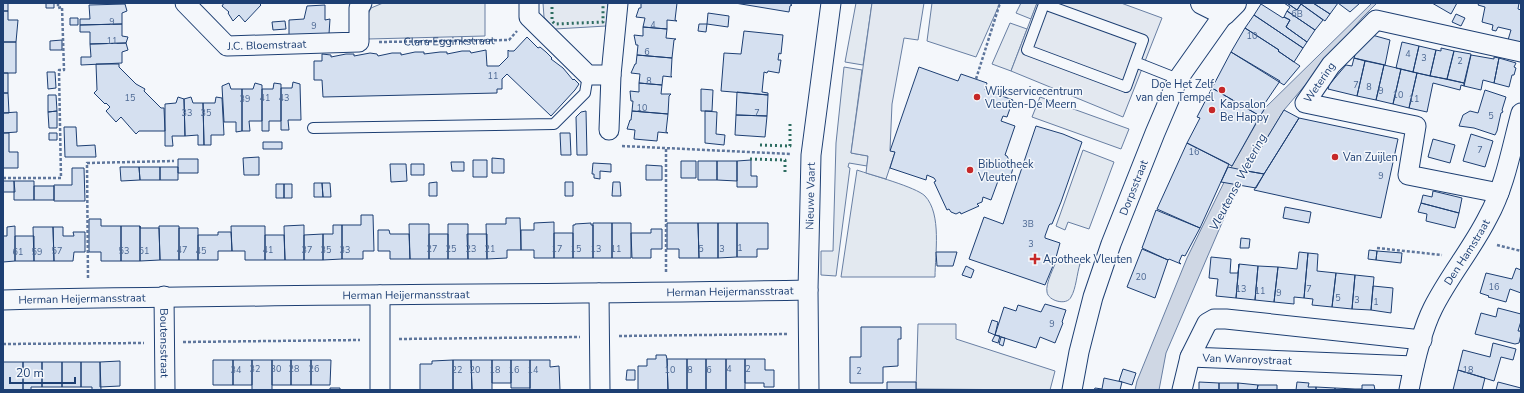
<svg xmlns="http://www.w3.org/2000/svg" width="1524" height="393" viewBox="0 0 1524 393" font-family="'Nunito Sans',sans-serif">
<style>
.green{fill:#e3e9f0;stroke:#687fa3}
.parking{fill:#e3e8f0;stroke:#687fa3}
.water{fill:#cfd7e4;stroke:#687fa3}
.building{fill:#d5e0f0;stroke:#1d3f73}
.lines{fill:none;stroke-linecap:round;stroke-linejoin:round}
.lane-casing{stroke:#1d3f73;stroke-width:12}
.street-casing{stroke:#1d3f73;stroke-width:21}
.secondary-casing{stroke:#1d3f73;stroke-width:24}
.path{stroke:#5e769c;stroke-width:2.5;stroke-dasharray:3 2;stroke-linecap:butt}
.lane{stroke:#f4f7fb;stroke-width:10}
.street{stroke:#f4f7fb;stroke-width:19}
.secondary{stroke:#f4f7fb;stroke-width:22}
.hedge{stroke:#2c6c60;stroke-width:3;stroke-dasharray:2 3;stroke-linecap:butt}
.poi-dot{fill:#c62828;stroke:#f4f7fb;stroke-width:1.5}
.labels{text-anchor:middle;stroke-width:3;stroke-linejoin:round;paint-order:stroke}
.number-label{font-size:9px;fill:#4b6792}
.street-label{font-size:11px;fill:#1d3f73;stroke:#f4f7fb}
.poi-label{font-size:11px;fill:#1d3f73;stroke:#f4f7fb;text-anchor:start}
.water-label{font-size:12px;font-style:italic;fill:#1d3f73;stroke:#f4f7fb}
</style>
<rect width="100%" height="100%" fill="#f4f7fb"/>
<!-- green -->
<path class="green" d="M383,3H485V36L368,39L366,18L371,8Z
M856,3H872L863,65L845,62Z
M932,3H1000L976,57L927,41Z
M1021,3H1037L1031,19L1016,13Z
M1010,23L1027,29L1011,71L992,64Z
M844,67L862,70L851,153L868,156L867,166L849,163L848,167L850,168L836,276L821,275V251H833L836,143Z
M1040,97L1129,129L1121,149L1032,117Z
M1083,150L1114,162L1089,229L1068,222L1065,230L1056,226Z
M857,170C871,175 916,187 925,196C942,214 935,254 935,277H841Z
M1058,257L1080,264C1077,273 1076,289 1071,297C1067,306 1048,301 1047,292C1045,284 1055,265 1058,257Z
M918,324H956V339L1055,371L1050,390L916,389Z"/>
<!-- parking -->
<path class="parking" d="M543,3H608L606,26L555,29L544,17Z
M872,3H924L918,40L904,38L892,104L890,150L895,152L886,179L866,173L868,156L851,153Z
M1037,3H1121L1162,18L1123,117L1011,71Z"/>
<!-- water -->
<path class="water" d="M1372,3H1377L1362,18L1284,110L1237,188L1166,353L1159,390H1135L1137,381L1187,258L1232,166L1265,108Z"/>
<!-- building -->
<path class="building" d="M3,3H8V11H3Z
M46,3H54V8H46Z
M224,3H259L261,5L245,22L239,15L233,21L228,13L229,12L222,6Z
M641,3H677L675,20L677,21L667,20V29L643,27L645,18L636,17L639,8H641Z
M735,3H791V5H792L790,6L789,12Z
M1284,3H1287L1297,10L1301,4L1323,20L1315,30L1287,11L1290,7Z
M1287,3H1313L1330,14L1325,21L1301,4L1297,10Z
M1313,3H1338L1330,14Z
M1338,3H1360L1350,12Z
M1432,3H1457L1451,14Z
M1479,3H1519L1518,9L1521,10V44L1508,40L1511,30L1498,27L1496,31L1492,30L1493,25L1482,22L1485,7L1478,5Z
M125,4L127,11L122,13V24L80,25V19H90L89,5Z
M1261,4L1283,18L1284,17L1290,20L1286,27L1307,42L1303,48L1254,15Z
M325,5V20L330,19L329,34L289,36V20L304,19L307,6Z
M3,11H8V20H18L16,42H3Z
M1287,11L1315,30L1307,42L1286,27L1290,20L1284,17Z
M708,13L729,16L728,27L707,24Z
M1456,14L1465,18L1461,26L1452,22Z
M1254,15L1303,48L1294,62L1278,51L1279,50L1245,28Z
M70,18H78V25H70Z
M285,21L286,29L273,30L272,22Z
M122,24V36L128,37L126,43L90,44V32H80V25Z
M699,24H707L706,32L698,31Z
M643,27L667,29L666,38L676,39L674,40L672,58L637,55L638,45H636L634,35L643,36Z
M1245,28L1279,50L1278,51L1300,66L1284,85L1231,52Z
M744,31L783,35L781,54L779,53L778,60H781L779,73L768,71L767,73L764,72L762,92L768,93V95L721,91L724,53L741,54Z
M1372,35L1390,40L1385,65L1354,58L1355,55Z
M527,37L538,48L540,47L546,52L552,58L551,59L563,68L573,80L574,79L579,84L575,90L551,116L507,74L502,79V89H497V93L323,97L322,80H314V61H322V54L331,55V57L346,54H354V56L370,53L377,54L378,56L392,53H401V55L415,52H424V54L440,52H447V54L462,51H470L471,53L486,50L487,66H499L508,57V50L509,51H514Z
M62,40V50H50V41Z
M3,42H16V73H3Z
M1402,42L1419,46L1413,72L1396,68Z
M126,43L128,50L122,52V63L81,65V57H91L90,44Z
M1419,46L1436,50L1430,76L1413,72Z
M1441,48L1454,51L1447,79L1430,76L1436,50L1441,51Z
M1454,51L1471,54L1464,83L1447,79Z
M1231,52L1280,81L1263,106L1265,108L1260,116L1212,88Z
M637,55L672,58L671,76L672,77L663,76L662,85L639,83L640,74L631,73L635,64H636Z
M1471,55L1494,59V57L1499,58L1494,83L1483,80L1481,90L1464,86Z
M1354,58L1365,61L1357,96L1328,89L1329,85L1346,65L1352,66Z
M1499,58L1516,63L1514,67L1516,68L1514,75H1512L1509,87L1494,83Z
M1365,61L1384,65L1376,100L1357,96Z
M96,64H119V67L136,84L145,89L144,91L161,108H164L165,131H139L136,134L121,117L116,122L106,111L110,107L106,103L105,104L94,93L97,90Z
M1384,65L1401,69L1393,104L1376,100Z
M919,67L958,81L961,74L987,83L985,90L1013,100L1007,117L1003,116L1001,121L1015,126L1005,155L1007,156L1013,168L1011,175L998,181L991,200L983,197L982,202L977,204L979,206L961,214L960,212L956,214L951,212L949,209L947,210L934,182L936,181L934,178L927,175L926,180L890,168L895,152L890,151Z
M1401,69L1417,73L1409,108L1393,104Z
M47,72H55L56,88L48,89Z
M3,73H8V93H3Z
M1417,73L1464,83V86L1461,85L1460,90L1433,83L1427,112L1409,108Z
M293,82L300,84L301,120H288L289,130H281V88H292Z
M229,83L231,89H242V131L236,132V122H224L222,86Z
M255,83L262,85V121H249L250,131H242V89H253Z
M274,83L281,84V121H269V131H262V89H273Z
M639,83L662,85L661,94H671L669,96L668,114L632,111L633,101H631L630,91L639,92Z
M1212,88L1260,116L1232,166L1187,143L1200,118L1197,117Z
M701,89L713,90L712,111H701Z
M1485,90L1506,97L1502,110L1503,112L1501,113L1497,131L1495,135L1474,128L1459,126L1463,115L1470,111L1478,113Z
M737,92L768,95L767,116L736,115Z
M3,93H8L9,113H3Z
M48,95H56L57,111L48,112Z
M178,97L184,99L185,136H172L173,146H165V104L176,103Z
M191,97L193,103H203L204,145H198V135L185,136L184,99Z
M216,97L222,98L224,135H211V145H204L203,103H215Z
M1284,110L1299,118L1264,174L1247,171Z
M57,111V128H49L48,112Z
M586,111L587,155H577L576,117L581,112Z
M632,111L668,114L666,132L668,133L658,132L657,141L634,139L635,130L627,129L630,120H631Z
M705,111L717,112L716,134L725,135L724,145L705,143Z
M17,112V132L3,133V113Z
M736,115L767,116L765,137L735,135Z
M1299,118L1398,139L1381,218L1254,190Z
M1036,126L1063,134L1082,142L1061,202L1052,224H1050L1049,225L1045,236V238L1060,243L1055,261L1045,285L969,259L984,217L1003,224Z
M64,127H76L77,146L95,145L96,157H65Z
M3,133H9V152H18V168H3Z
M49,133H57V140H49Z
M560,133H570L571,155H561Z
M1471,134L1493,141L1485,167L1463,161Z
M1433,139L1455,145L1450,163L1428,157Z
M263,142H282V149H263Z
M1187,143L1229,164L1200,228L1157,209Z
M259,157V175H244L243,158Z
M492,158L504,159V173H492Z
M178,159H198V173H178Z
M473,160H487V177H473Z
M751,160V176H757V187H737V161Z
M681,161H696V178H681Z
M698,161H717V180H698Z
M717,161H737V181L717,180Z
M451,162H464V171H452Z
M593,163L611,164V172L600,171V179L594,178V174H592Z
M390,164H406L407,181L391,182Z
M411,164H424V175H411Z
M646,165L662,166V180H646Z
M120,167H139L140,180L121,181Z
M139,167H160V180H140Z
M160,167H178V180H160Z
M1228,167L1247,171L1264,174L1256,188L1221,182Z
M72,168H84L85,201H54V185H72Z
M3,181H14L15,192H3Z
M14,181H34V200H14Z
M437,182V196H429V183Z
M565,182H573V196H565Z
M613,182H620L621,196H612Z
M314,183H322L323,197H314Z
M322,183H330L331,197H323Z
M276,184H284V198H276Z
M284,184H292V198H284Z
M34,186H54V200H34Z
M1433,191L1462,198L1459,213L1421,203L1423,195L1432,197Z
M1421,203L1459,213L1455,228L1426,221L1427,214L1418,212Z
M1285,207L1311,212L1309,223L1283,218Z
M1156,210L1200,228L1185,256L1182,255L1179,262L1181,264L1169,259L1168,260L1142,248Z
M361,215H373L374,251H363V259H342V225H361Z
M506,218H520L521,250H507V258L487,259L486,224H506Z
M89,219H101V226H121V261H101V252H89Z
M554,222V258H534V250H521V230H534V223Z
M591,223V225H593V258H573V225H575V224Z
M593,223H612V258H593Z
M612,223H631V258H612Z
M667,223H698L699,258H679V249H667Z
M698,223H718V258H699Z
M718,223H737V257L718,258Z
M737,223H768V249H757V257H737Z
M409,224H429V259H410Z
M448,224H468V259H448Z
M304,225V260H285L284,226Z
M333,225H342V259L323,260V234H333Z
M15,226V261L3,262V236H7V227Z
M121,226H140V261H121Z
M140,226V228H159L160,260L140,261Z
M159,226H179V260H160Z
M231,226H265V260H245V251H232Z
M33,227H53L54,261H34Z
M53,227H63V236H74L73,232H85V252H74L73,261H54Z
M179,228H198V260H179Z
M651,229H662V249H651V258H632L631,233H651Z
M378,230H389L390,234H409L410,259H390V251H378Z
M218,232H231L232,251H218V260H198V235H218Z
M554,233H573V258H554Z
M323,234V260H304V235Z
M429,234H448V259H429Z
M467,234H487V259H468Z
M265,235H284L285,260H265Z
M15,236H34V261H15Z
M1241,238L1250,239L1249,248H1240Z
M1142,249L1168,260L1155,298L1127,287Z
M1369,250L1377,251L1376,260L1368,259Z
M1377,251L1402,253L1401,263L1376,260Z
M936,252H957L953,266H937Z
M1299,252L1308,253L1304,298L1294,297V304L1274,302L1278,267L1297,269Z
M1308,253L1318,254L1317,271L1336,273L1332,307L1312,305L1313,299L1304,298Z
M1211,257L1231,259L1230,273H1238L1239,264L1236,298L1216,296L1218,279L1209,278Z
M1239,264L1258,266L1255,300L1236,298Z
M966,266L974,270L971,278L962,275Z
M1258,266L1278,267L1274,302L1255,300Z
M1516,268L1521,270V293L1510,289L1506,302L1488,297L1489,296L1480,293L1486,273L1512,279Z
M1336,273L1355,275L1352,309L1332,307Z
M1355,275L1374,277L1371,310L1352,309Z
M1373,286L1393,288L1391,313L1371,310Z
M1045,304L1066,310L1062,322L1063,323L1055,343L1040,337L1036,348L995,335L1004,307L1016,311L1018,305L1041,312Z
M1498,308L1521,314V321L1518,331H1520L1521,334L1519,343L1515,344L1475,334L1481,313L1496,317Z
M992,320L998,322L995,335L988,332Z
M861,327H901V339H898V366L883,367V383H850V357H861Z
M995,335L1000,336L998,343L992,341Z
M1001,337L1005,338L1003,346L999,344Z
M1493,343L1516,349L1513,360L1501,357L1494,381L1458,370L1463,350L1490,357Z
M656,355H666L667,359L668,390H638V366H647V359H656Z
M667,359H687V390H668Z
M687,359H706V390H687Z
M706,359H726V390H706Z
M726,359H745V390H726Z
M745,359H765V370H774V387H764V383H745Z
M213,360H233V385H213Z
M233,360H252V385H233Z
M252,360H272V390H252Z
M272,360H291V385H272Z
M291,360H311V385H291Z
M311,360H331L330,385H311Z
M453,360H471L472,390H453Z
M453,360V390H420V364H432V361Z
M471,360H492V390H472Z
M492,360H511V383H492Z
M511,360H530V388H511Z
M530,360H550V367L559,366L560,390H530Z
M120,361V386L100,387V362Z
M3,362H23V390H3Z
M23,362H42V387H31V390H23Z
M42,362H62V387H42Z
M62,362H81V387H62Z
M81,362H100L101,390H92V387H81Z
M1123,369L1136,373L1132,385L1119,381Z
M627,370H635V380H626Z
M1458,370L1485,378L1482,390H1453Z
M1104,378L1122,382L1120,390H1094L1095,388L1102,389Z
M887,382H916V390H887Z
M1199,382L1219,383V390H1199Z
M1297,382L1309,383L1308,387H1316V390H1296Z
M1498,382L1521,388V390H1496Z
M1219,383H1238V390H1219Z
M1238,383L1258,385L1257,390H1238Z
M1258,385H1277V390H1257Z
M1362,385H1374L1375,390H1355V389H1362Z
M1316,387L1335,388V390H1316Z
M330,388H340V390H330Z
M1335,388L1355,389V390H1335Z"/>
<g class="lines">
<defs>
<path id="lane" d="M1135,62L1126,87L1027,50L1044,4L1143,40L1135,62L1178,79
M313,128L554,124L585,93L588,75"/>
<g id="street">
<path id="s2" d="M185,3L227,46L359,42V8L362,3"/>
<path d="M529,3V17L588,75H611L618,3"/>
<path d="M609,130L611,75"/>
<path id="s3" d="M1499,193L1408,175L1416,126L1305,103L1331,65L1376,20L1521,52"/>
<path d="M599,293L600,390"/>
<path id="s4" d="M164,296L165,390"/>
<path id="s5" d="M3,300C271,294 540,295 808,290"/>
<path d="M1414,366L1190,357L1207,323L1214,319H1226L1422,340"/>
<path d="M380,390V295"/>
<path id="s6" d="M809,390L808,290L811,155L831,3"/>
<path id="s7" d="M1072,390L1079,352L1093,297L1111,244L1155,133L1178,79L1224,14"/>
<path d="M1182,390L1190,357"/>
<path id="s8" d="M1409,390C1414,364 1421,332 1433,308C1449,276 1472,249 1488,217C1505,187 1512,146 1521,113"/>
</g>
<path id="secondary" d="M1202,3L1224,14L1235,3"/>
</defs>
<!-- lane casing -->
<use href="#lane" class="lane-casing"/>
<!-- street casing -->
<use href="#street" class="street-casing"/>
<!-- secondary casing -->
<use href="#secondary" class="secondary-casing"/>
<!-- path -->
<g class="path">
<path id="s1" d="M379,42L509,40L517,31"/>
<path d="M976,79L1000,3"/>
<path d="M622,146L791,154"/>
<path d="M666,149V272"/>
<path d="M3,178H61L59,70H64L62,7L58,8V3"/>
<path d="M1497,245L1521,251"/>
<path d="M1377,248L1442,255"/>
<path d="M88,278L87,163L174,161"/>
<path d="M619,336L788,334"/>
<path d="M399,339L580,337"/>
<path d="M183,342L360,340"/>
<path d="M3,344L144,343"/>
</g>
<!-- lane -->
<use href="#lane" class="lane"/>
<!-- street -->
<use href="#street" class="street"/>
<!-- secondary -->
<use href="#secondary" class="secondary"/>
<!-- hedge -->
<path class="hedge" d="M552,7V21L555,24L603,22V5
M760,145L790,146V124
M750,159L785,160V172"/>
</g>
<!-- markers -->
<g class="poi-dot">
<circle cx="1222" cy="90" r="4"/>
<circle cx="977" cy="97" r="4"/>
<circle cx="1212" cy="110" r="4"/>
<circle cx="1335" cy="157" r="4"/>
<circle cx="970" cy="170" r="4"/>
<path d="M1033 253h4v4h4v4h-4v4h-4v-4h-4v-4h4z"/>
</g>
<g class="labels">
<!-- number labels -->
<g class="number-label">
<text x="1297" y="17">6B</text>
<text x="112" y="25">9</text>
<text x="653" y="28">4</text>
<text x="314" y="29">9</text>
<text x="1252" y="39">10</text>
<text x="112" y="44">11</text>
<text x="647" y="55">6</text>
<text x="1408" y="57">4</text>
<text x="1424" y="61">3</text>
<text x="1460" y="64">2</text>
<text x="493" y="79">11</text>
<text x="649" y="84">8</text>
<text x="1356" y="88">7</text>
<text x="1369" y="90">8</text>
<text x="1381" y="94">9</text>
<text x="1398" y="98">10</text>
<text x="130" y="101">15</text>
<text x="265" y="101">41</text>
<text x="284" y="101">43</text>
<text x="245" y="102">39</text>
<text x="1414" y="102">11</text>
<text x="642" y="111">10</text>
<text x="187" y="116">33</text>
<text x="206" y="116">35</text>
<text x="757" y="116">7</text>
<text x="1491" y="119">5</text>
<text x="1480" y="153">7</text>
<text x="1194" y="155">16</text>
<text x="1381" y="179">9</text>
<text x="1028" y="227">3B</text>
<text x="1031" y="247">3</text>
<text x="740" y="251">1</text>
<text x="432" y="252">27</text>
<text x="451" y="252">25</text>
<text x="471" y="252">23</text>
<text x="490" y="252">21</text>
<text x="557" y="252">17</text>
<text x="576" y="252">15</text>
<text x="596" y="252">13</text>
<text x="616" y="252">11</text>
<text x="701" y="252">5</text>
<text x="722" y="252">3</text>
<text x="182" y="253">47</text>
<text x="268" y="253">41</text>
<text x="307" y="253">37</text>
<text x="326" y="253">35</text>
<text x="345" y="253">33</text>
<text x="57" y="254">57</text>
<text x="124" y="254">53</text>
<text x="144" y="254">51</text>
<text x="201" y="254">45</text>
<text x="18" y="255">61</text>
<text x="37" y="255">59</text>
<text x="1141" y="280">20</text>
<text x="1494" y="290">16</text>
<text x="1241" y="292">13</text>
<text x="1309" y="292">7</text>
<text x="1260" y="294">11</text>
<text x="1279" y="296">9</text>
<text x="1338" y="301">5</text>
<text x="1357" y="303">3</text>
<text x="1376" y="305">1</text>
<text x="1052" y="327">9</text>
<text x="255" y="372">32</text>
<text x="276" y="372">30</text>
<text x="294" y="372">28</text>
<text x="314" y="372">26</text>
<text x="729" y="372">4</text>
<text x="748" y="372">2</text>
<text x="236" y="373">34</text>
<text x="457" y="373">22</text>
<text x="475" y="373">20</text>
<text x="495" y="373">18</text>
<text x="514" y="373">16</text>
<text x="533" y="373">14</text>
<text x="670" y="373">10</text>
<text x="690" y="373">8</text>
<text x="709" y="373">6</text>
<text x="1468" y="373">18</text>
<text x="859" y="374">2</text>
</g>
<!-- street labels -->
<g class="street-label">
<text dy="4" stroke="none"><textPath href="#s1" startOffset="70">Clara Egginkstraat</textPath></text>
<text dy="4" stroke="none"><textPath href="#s2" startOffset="100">J.C. Bloemstraat</textPath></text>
<text dy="4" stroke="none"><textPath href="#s3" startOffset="281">Wetering</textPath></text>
<text dy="4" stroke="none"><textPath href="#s7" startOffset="212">Dorpsstraat</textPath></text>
<text dy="4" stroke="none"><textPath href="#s6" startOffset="194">Nieuwe Vaart</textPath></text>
<text dy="4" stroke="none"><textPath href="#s8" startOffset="151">Den Hamstraat</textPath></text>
<text dy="4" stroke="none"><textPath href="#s5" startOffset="727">Herman Heijermansstraat</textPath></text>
<text dy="4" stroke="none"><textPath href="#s5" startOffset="403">Herman Heijermansstraat</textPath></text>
<text dy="4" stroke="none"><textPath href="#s5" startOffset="79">Herman Heijermansstraat</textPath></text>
<text dy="4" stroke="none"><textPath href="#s4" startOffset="47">Boutensstraat</textPath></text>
<text transform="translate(1247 359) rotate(2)" y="4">Van Wanroystraat</text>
</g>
<!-- poi labels -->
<g class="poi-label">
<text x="1214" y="88" text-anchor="end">Doe Het Zelf<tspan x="1214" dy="13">van den Tempel</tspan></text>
<text x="985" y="95">Wijkservicecentrum<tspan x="985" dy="13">Vleuten-De Meern</tspan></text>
<text x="1220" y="108">Kapsalon<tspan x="1220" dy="13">Be Happy</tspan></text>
<text x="1343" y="161">Van Zuijlen</text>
<text x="978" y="168">Bibliotheek<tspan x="978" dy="13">Vleuten</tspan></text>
<text x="1043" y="263">Apotheek Vleuten</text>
</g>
<!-- water labels -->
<g class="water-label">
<text transform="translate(1238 182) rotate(-62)" y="4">Vleutense Wetering</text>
</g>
</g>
<!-- border -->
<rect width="1524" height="393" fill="none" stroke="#1d3f73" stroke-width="8"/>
<!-- scale -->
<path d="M10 377v6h65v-6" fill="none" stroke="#1d3f73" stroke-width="2"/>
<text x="16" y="377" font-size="12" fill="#1d3f73" stroke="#f4f7fb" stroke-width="3" paint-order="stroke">20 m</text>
</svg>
